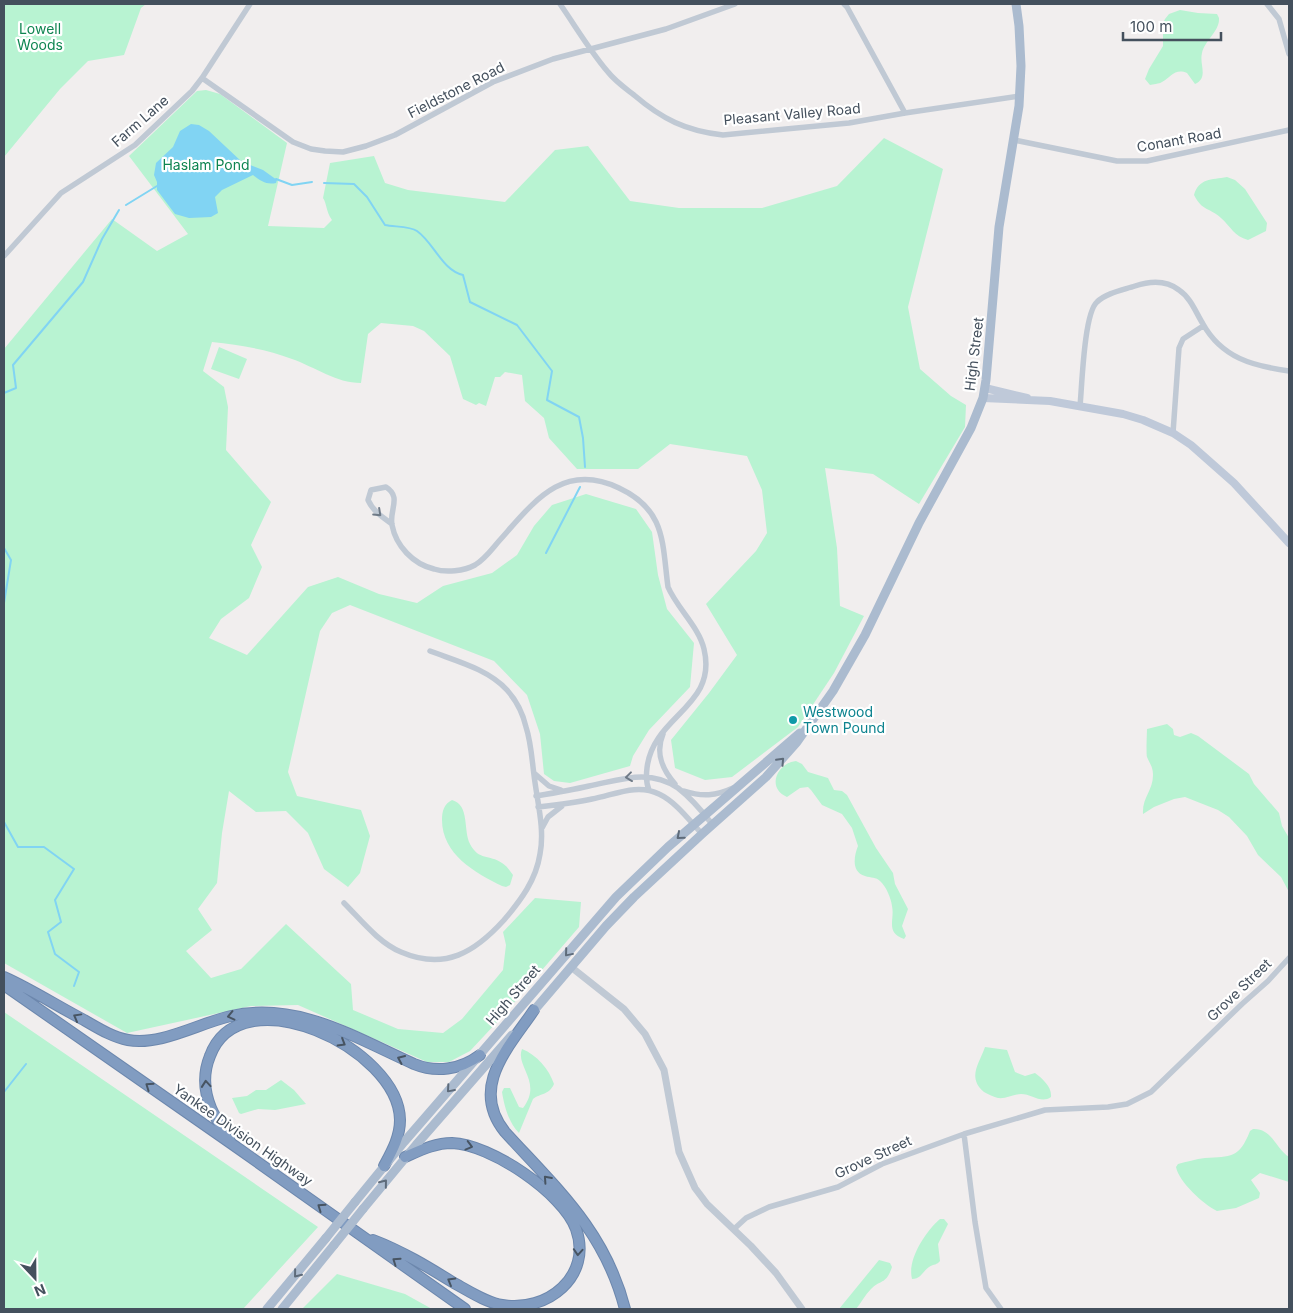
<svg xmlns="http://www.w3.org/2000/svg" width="1293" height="1313" viewBox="0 0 1293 1313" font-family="Inter,sans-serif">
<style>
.green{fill:#b8f3d2}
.water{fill:#81d4f3}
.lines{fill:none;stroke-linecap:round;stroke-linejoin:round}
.stream{stroke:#81d4f3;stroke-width:2}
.motorway-casing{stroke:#6c87ad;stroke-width:12}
.minor{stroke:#c0c9d4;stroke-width:5.5}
.tertiary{stroke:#c0c9d4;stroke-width:7}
.secondary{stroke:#bfc9d9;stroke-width:8}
.primary{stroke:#abbbcf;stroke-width:9}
.motorway{stroke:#819cc1;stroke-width:10}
.primary-bridge{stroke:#abbbcf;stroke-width:9}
.oneway{stroke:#6f7a87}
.oneway2{stroke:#5e6b7a}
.oneway3{stroke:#475462}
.culture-dot{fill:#0f9aa8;stroke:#fff;stroke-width:2}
.labels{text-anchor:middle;stroke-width:4.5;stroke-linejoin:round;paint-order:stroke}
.park-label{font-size:14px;fill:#0f8551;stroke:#fff}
.street-label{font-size:14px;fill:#44505d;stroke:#fff}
.culture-label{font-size:14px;fill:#0d838f;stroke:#fff;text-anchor:start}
</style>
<rect width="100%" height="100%" fill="#f1eeee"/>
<!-- green -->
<path class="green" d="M4,4H146L141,8L124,55L88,61L60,89L4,157Z
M1180,10L1198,13L1217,14L1219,18C1220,31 1205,40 1202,53C1199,64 1209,78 1195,84L1187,73C1175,68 1171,77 1162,82C1159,84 1153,84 1150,85L1145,79L1149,69L1163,46V23L1165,19L1169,14Z
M206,90L220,94L287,143L268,226L324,228L332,220C326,212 327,204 323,198L330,163L374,156L385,183L408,190L505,202L555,150L588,146L630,201L679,208H762L837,186L884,138L943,169L908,307L920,369L951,396L966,405L965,427L919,504L873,474L825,468L837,548L840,606L864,616L834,673L798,727L732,777L705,780L675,768L671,740L709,693L737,655L706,604L756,551L767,533L762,490L747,456L670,444L638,469H577L549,438L544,418L525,401L522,375L505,372L500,377H495L486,406L479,403L476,405L463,399L450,356L424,331L413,326L381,323L368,334L361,383C336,383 315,367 292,359C266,349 240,345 212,342L203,371L224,387L228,407L226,450L271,502L251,545L262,567L249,598L221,619L209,638L247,655L308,587L338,577L379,594L417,603L443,586L492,573L517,555L534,526L552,505L586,494L636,509L652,532L658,575L667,609L694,643L690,687L649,730L633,756L630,766L570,783L554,781L544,774L540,734L527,695L494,661L350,605L332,613L320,631L288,772L297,796L361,810L370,836L360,873L348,887L324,869L308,833L286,811L256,812L229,791L222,833L217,883L198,909L212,930L186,951L211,978L241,969L286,924L351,984L353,1010L398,1029L443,1033L462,1019L503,970L506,945L503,932L535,898L581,902L579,927L498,1021L470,1051L449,1062H427L298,1005L251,1006L127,1033L4,963V349L112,219L157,251L188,234L129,156L197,91Z
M1227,177L1235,180L1245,189L1267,223L1266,231L1248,240C1234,236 1231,227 1221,218C1209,207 1203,212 1194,195C1199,178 1211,180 1227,177Z
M219,347L247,359L239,379L211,369Z
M1167,724L1173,729L1174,735L1180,737L1191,733L1198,736L1249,774L1254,784L1279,813L1282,826L1289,838V892L1281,877L1258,855L1247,836L1229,817L1218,810L1185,797L1174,799L1154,807L1143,814C1142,797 1153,791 1153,775C1153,767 1150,764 1147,757C1146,755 1147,731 1147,729Z
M796,761L802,764L808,772L828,778L834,790L842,791L847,795L876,848L893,873L895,884L908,909L902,926L906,936L904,939C885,932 895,920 892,906C891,898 886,886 880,881C876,877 871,878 865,876C851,872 854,856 858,846L852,828L842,814L822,805L811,790L808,787L800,788L787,797C766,788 777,763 796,761Z
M452,800C470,805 463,830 470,844C479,861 489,854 502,863C507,866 510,871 513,875L510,885L506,887L502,886C475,873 442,854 442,820C442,811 444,804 452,800Z
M4,1012L318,1227L243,1309H4Z
M985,1047L1007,1050L1015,1072L1025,1076L1035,1073C1043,1079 1052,1087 1051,1097C1041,1104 1032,1094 1021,1094C1014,1094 1006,1099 998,1098C994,1097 988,1094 984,1092C967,1078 979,1064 985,1047Z
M522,1049C537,1055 549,1069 554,1084C549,1095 541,1093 533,1099L519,1133C509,1124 504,1105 502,1092L504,1088H510L519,1107L523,1108C543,1082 515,1066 522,1049Z
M281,1080L294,1090L306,1104L275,1110L258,1109L241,1114L239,1113L232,1098L247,1096L256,1090H266Z
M1253,1129C1272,1128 1276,1149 1289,1157V1182L1260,1173L1251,1180L1260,1193L1259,1198L1236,1208L1217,1211C1203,1204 1179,1182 1176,1167L1178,1164C1186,1162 1196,1159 1205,1158C1231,1156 1239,1159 1250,1131Z
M940,1219H944L948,1224L938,1244L940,1261C937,1265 934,1264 929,1267C922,1272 921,1279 912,1279C907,1260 925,1232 940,1219Z
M879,1260L890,1263L892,1267C886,1285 881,1279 871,1289C865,1295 861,1303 856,1309H839Z
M337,1274L405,1294L432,1309H302Z"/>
<!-- water -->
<path class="water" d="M191,124L199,125L209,131L242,162L263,170L277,180L276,183C266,185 261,181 253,175L222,190L215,197L218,213L211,217L189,218L175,214L157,190V182L154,175L156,163L173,147L180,131Z"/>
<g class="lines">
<!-- stream -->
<path class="stream" d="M276,179L292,185L312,182
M324,183L354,184L367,197L385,225C394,227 410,226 417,231C434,243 442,270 463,275L470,302L517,325L552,371L547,400L579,417L583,438L585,467
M126,205L157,186
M4,393L16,388L13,365L83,282L102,239L119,210
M4,548L11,560L4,603
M546,553L580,487
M4,822L18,847H44L74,869L55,900L61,922L48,932L55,954L79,972L74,986
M4,1092L26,1064"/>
<defs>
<path id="motorway" d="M4,977C31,989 57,1006 84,1020C98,1028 112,1037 128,1040C161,1046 199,1023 231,1016C297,1001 356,1038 414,1064C436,1073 460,1070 480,1055
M4,985L232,1144L465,1309
M534,1010C509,1047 469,1087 505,1132C557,1189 605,1231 625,1309
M230,1141C224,1130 216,1120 211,1108C204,1091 203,1073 210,1056C240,974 399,1048 400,1120C400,1137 392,1151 384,1166
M373,1240C402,1251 428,1267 454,1283C469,1291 485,1302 502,1305C547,1313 593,1276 576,1229C563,1193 490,1144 452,1143C435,1143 421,1150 405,1157"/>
</defs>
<!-- motorway casing -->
<use href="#motorway" class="motorway-casing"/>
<!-- minor -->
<path class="minor" d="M560,4C576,27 590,51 608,72C615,81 625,88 634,95C662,119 686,131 723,135L849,123L905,113L1020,96
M844,4L847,7L905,113
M1267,4L1279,19L1289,54
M202,78L293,142L311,149L325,151L343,152L366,146L395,135L493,82L553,59L666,29L735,4
M1014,140L1117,161H1147L1289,130
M4,256L61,193L135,145L192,91L202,78L250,4
M1080,406C1082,386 1084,313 1097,302C1106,293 1123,290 1135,286C1150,281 1166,280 1179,290C1191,298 1196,313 1203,324C1222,358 1253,366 1289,371
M1173,433L1179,348L1183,339L1203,326
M392,524C382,517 373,511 368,500L371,490L386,487C402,497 389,510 392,525C396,546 413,564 434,569C446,573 464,571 475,565C485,559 492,549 499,541C533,503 562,461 619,488C666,510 662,542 668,587C677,608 699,627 704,649C718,707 653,715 647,768C646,776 646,783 649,790
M663,734C655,753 662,769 675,784
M534,773L549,786L561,790
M684,791C702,797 716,796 733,788
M536,796C554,793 572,790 589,786C620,780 649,768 678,788C691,798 702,811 712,824
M538,807C556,805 574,803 592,799C614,795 637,783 659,794C676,802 689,820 702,834
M542,828L548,817L562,806
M344,903C361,920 379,943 401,952C445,971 475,952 504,920C521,900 536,880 540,854C545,829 537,801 534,775C532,760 531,742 526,727C523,714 516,700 507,690C488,669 456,661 430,651
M964,1134L975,1222L986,1288L1001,1309
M734,1229L746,1218L769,1207L838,1187L882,1164L964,1134L1045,1110L1108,1107L1127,1104L1151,1092L1242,1004L1268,981L1289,958"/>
<!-- tertiary -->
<path class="tertiary" d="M571,967L624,1009L645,1034L664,1070L679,1152L695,1188L707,1204L751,1246L776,1273L802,1309"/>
<!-- secondary -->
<path class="secondary" d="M985,388L1027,398
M983,398L1050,401L1123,414L1143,420L1173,433L1191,445L1234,483L1289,543"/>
<!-- primary -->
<path class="primary" d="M531,1014L606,926L634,897L702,834L766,777L797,742L833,691L865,635L919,523L971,428L983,398L986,380L999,227L1019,106L1021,66L1019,26L1016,4
M355,1202L404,1142L616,897L668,847L800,733
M363,1209L416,1145L512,1035
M267,1309L326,1238
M282,1309L334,1245"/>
<!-- motorway -->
<use href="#motorway" class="motorway"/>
<!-- primary-bridge -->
<path class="primary-bridge" d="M326,1238L355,1202
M334,1245L363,1209"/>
</g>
<!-- one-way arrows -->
<defs><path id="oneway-chevron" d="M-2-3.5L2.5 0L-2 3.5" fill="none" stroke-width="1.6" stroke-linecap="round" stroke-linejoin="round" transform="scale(1.25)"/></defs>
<g class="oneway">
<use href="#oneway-chevron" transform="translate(378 513) rotate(43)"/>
<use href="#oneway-chevron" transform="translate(629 777) rotate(173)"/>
</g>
<g class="oneway2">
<use href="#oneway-chevron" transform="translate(781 761) rotate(-47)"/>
<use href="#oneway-chevron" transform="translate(680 836) rotate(139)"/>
<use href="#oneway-chevron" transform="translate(568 953) rotate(130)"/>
<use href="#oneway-chevron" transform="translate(450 1089) rotate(131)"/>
<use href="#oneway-chevron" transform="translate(384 1183) rotate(-51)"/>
<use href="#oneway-chevron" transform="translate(297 1274) rotate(129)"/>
</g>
<g class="oneway3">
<use href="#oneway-chevron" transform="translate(231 1016) rotate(167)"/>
<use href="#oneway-chevron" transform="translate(77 1017) rotate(-151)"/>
<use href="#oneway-chevron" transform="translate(342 1043) rotate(31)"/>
<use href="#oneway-chevron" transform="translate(401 1059) rotate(-156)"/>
<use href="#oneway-chevron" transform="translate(206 1084) rotate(-95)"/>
<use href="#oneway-chevron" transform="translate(149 1086) rotate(-145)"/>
<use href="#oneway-chevron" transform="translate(469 1146) rotate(15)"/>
<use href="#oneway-chevron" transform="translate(547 1179) rotate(-132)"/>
<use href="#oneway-chevron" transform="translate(321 1207) rotate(-145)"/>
<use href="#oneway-chevron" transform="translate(578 1252) rotate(94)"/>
<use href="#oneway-chevron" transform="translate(396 1261) rotate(-145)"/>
<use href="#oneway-chevron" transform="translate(451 1281) rotate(-150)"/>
</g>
<!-- markers -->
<circle class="culture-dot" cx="793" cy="720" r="5"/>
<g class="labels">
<!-- park labels -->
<g class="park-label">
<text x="40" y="34">Lowell<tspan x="40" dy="16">Woods</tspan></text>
<text x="206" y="170">Haslam Pond</text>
</g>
<!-- street labels -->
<g class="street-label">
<text transform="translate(456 90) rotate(-27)" y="5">Fieldstone Road</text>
<text transform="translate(792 114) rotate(-5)" y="5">Pleasant Valley Road</text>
<text transform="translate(140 121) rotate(-41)" y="5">Farm Lane</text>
<text transform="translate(1179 140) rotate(-10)" y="5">Conant Road</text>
<text transform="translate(974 354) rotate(-83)" y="5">High Street</text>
<text transform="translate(1239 990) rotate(-44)" y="5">Grove Street</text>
<text transform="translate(513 995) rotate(-49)" y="5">High Street</text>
<text transform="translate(243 1135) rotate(35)" y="5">Yankee Division Highway</text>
<text transform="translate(873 1157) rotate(-25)" y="5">Grove Street</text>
</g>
<!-- culture labels -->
<g class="culture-label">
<text x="803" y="717">Westwood<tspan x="803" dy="16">Town Pound</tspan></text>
</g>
</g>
<!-- border -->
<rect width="1293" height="1313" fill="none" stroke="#44505d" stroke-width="10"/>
<!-- north arrow -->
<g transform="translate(35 1278) rotate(158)" stroke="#ffffff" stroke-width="4" paint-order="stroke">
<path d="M0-4L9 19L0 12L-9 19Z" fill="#44505d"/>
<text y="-8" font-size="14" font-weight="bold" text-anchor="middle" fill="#44505d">N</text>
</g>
<!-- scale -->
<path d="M1123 32v8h98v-8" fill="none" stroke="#44505d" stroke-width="2.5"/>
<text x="1130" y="32" font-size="15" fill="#44505d" stroke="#ffffff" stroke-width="4" paint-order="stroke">100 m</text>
</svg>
